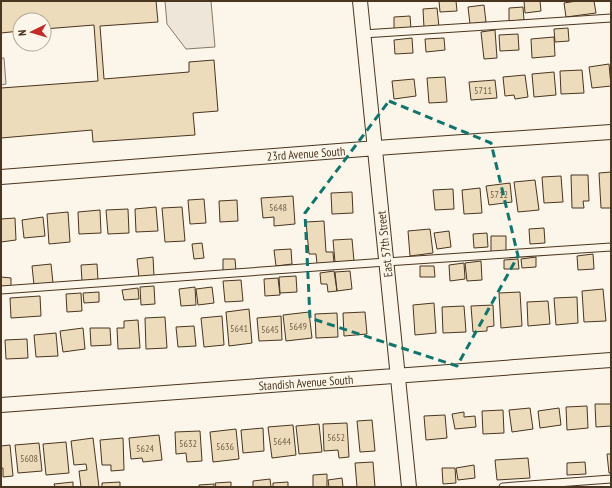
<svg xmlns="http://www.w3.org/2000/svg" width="612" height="488" viewBox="0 0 612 488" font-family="'PT Sans Narrow',sans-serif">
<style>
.green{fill:#ede6d9;stroke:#887966}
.building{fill:#ecdcbc;stroke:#4a3520}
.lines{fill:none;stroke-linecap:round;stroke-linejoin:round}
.service-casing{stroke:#4a3520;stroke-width:9}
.minor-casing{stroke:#4a3520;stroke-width:16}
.service{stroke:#fbf6e9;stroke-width:7}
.minor{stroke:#fbf6e9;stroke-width:14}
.marked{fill:none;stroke:#0f766e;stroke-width:3;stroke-dasharray:8 5;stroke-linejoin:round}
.labels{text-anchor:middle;stroke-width:3;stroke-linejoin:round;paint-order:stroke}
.number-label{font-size:10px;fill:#725f47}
.street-label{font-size:12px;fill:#4a3520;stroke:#fbf6e9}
</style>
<rect width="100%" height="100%" fill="#fbf6e9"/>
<!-- green -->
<path class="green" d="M165,1H211L215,47L186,49L167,24Z
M1,58H4L6,84L1,85Z"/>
<!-- building -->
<path class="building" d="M1,1H156L158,22L100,26L104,79L189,72V62L214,60L218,111L193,113L195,135L93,142L92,130L1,138V88L98,81L94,25L44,29V20H20V31L1,33Z
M439,1H456L457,11L440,12Z
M524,1H540L541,11L525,13Z
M577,1H594L596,13L566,17L564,3Z
M484,5L486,22L470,24L468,7Z
M523,7L524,20L509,21V8Z
M437,8L439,27L424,28L423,9Z
M410,16L411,29L394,30V17Z
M568,28L569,41L555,42L554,29Z
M495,30L497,58L484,59L481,32Z
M518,34L519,50L500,51L499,35Z
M554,37L555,56L532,58L531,39Z
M412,38L413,53L395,54L394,40Z
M444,38L445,50L426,52L425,39Z
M609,64L611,86L592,88L589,67Z
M582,70L584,93L561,94L560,71Z
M554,72L556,95L534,97L532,74Z
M525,75L528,97L515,99L514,95L505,96L503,77Z
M445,77L447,102L429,103L427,78Z
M414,79L416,96L394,99L392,81Z
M495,80L497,98L471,100L469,82Z
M611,172V208H601L599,173Z
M571,175H588L589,201H583L584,208H572Z
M561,176L563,202L544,203L542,177Z
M535,180L539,210L518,212L514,182Z
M510,183L512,202L489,205L486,186Z
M480,188L482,213L464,214L462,190Z
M453,189L454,209L435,210L433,190Z
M352,192L353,213L332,214L331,193Z
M293,196L295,224L274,226V217L263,218L261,198Z
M204,199L206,223L190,224L188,200Z
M237,200L238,221L220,222L219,201Z
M156,207L158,231L136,232L135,209Z
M182,207L185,241L165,242L162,208Z
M128,209L129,233L108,234L106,210Z
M100,210L101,233L79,234L78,212Z
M68,212L70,242L49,244L47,214Z
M43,217L45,236L24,238L22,220Z
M15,218L16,240L1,242V219Z
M324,221L326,252H333L334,263L317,264L316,254H309L306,222Z
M544,228L545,243L530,244L529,229Z
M430,229L433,253L410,256L408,231Z
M449,231L451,247L437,249L434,233Z
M487,233L488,247L474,248L473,234Z
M491,236H506V252H491Z
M352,239L354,261L335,262L333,240Z
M202,243L204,258L194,259L192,244Z
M291,249L292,264L276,266L274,250Z
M593,254L594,269L578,270L577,256Z
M153,257L154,276L139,278L137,259Z
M536,257V267L522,268L521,259Z
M223,259H235L236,271H223Z
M518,259L519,269H504V260Z
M481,261L482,280L467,281L465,263Z
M464,263L465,279L450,281L449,265Z
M51,264L53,283L34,285L32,266Z
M97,264L98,280L82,281L81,265Z
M420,266H434L435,277H420Z
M334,271L337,291L328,292L327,284H321L320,273Z
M350,271L352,289L337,291L335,272Z
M296,276L297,292L280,293L279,277Z
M1,277L11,278V287H1Z
M278,278L280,295L265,296L264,279Z
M241,280L243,301L225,302L223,281Z
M154,286L155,304L141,305L140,287Z
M195,287L196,305L181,306L179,289Z
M212,287L214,303L198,305L196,289Z
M138,288L139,299L124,300L122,290Z
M603,289L606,321L584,322L582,291Z
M99,292V302L84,303L83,293Z
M520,292L522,326L501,328L499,293Z
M81,293L82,311L67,312L66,294Z
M40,296L41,316L11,318L10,298Z
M577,297L578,323L556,325L554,298Z
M548,301L550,324L528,326L527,302Z
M434,303L436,333L415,335L413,305Z
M493,305L494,326L487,327V331L473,332L471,306Z
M464,306L466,332L443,333L442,307Z
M249,309L252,343L229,346L226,312Z
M309,312L312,338L286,341L283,315Z
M365,312L367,334L344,336L343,313Z
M337,313L338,337L316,338L315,314Z
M222,316L224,345L204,347L201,318Z
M281,316L282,340L259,341L257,318Z
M165,317L167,348L146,349L145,318Z
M138,320L140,348L118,349L117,328H124V321Z
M194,326L196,346L178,347L176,327Z
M83,328L85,349L63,352L60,331Z
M90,328H110L111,345L91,346Z
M56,333L58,356L36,357L34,335Z
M27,339L28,358L6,359L5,340Z
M595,404H611V426L596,427Z
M587,406L588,428L567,430L566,407Z
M530,408L533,429L512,432L509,410Z
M559,408L561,425L540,428L538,411Z
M503,410L504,433L483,434L482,411Z
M464,412V417L475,416L476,427L455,429L452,414Z
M445,415L447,438L426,440L424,416Z
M372,420L375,451L360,452L357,421Z
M347,423L349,457L339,458L338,450L324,451L323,424Z
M319,424L322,452L299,454L296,426Z
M293,425L296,455L272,458L268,427Z
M263,428L264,451L243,453L241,430Z
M236,429L239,459L213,462L210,432Z
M200,431L202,461L187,462L186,453L176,454L175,432Z
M159,435L162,460L143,462L142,458L131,459L129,438Z
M93,438L99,487H81L79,471L87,470L86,464L74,465L71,441Z
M123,438L124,470L111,471V465H102L100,440Z
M66,442L69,473L46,475L43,444Z
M39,443L42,471L18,473L15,445Z
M10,445L13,476L3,477V468H1V446Z
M607,454H611V473H609Z
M528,458L530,478L497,480L495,460Z
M373,462L375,487H357L355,463Z
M585,462L586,474L567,475V463Z
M474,465L475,478L458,480L456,468Z
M442,468H455L456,483L443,484Z
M327,474V487H313V475Z
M342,478L343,487H329L328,480Z
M270,479L271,487H253V481Z
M73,482V487H55L54,484Z
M120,482V487H102V483Z
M231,482V487H216L215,483Z
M288,482V487H273V483Z
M214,484V487H199V485Z"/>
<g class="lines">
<defs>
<path id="service" d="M363,34L611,18
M1,290L386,262L611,247
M503,487L611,479"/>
<path id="minor" d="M360,1L409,487
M1,177L390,147L611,132
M1,405L611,360"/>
</defs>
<!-- service casing -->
<use href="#service" class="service-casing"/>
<!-- minor casing -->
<use href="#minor" class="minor-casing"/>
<!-- service -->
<use href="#service" class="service"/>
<!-- minor -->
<use href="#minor" class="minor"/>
</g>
<!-- marked area -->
<path class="marked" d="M389,101L491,143L518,256L457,366L310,318L305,213Z"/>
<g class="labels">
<!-- number labels -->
<g class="number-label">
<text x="483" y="94">5711</text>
<text x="499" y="198">5712</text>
<text x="278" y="211">5648</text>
<text x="298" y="330">5649</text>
<text x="239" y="332">5641</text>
<text x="270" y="333">5645</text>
<text x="336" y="441">5652</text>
<text x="282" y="445">5644</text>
<text x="188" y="447">5632</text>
<text x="225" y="450">5636</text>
<text x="145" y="452">5624</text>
<text x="29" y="462">5608</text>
</g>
<!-- street labels -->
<g class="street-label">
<text transform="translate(306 154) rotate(-4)" y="4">23rd Avenue South</text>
<text transform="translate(385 244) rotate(-96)" y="4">East 57th Street</text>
<text transform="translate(306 383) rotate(-4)" y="4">Standish Avenue South</text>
</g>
</g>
<!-- border -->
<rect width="612" height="488" fill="none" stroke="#4a3520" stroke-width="4"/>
<!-- north arrow -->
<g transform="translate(32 32) rotate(265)"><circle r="19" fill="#fbf6e9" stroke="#b4a999"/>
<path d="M0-3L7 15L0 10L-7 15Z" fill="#c62828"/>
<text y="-6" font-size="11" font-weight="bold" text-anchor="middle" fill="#4a3520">N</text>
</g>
</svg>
